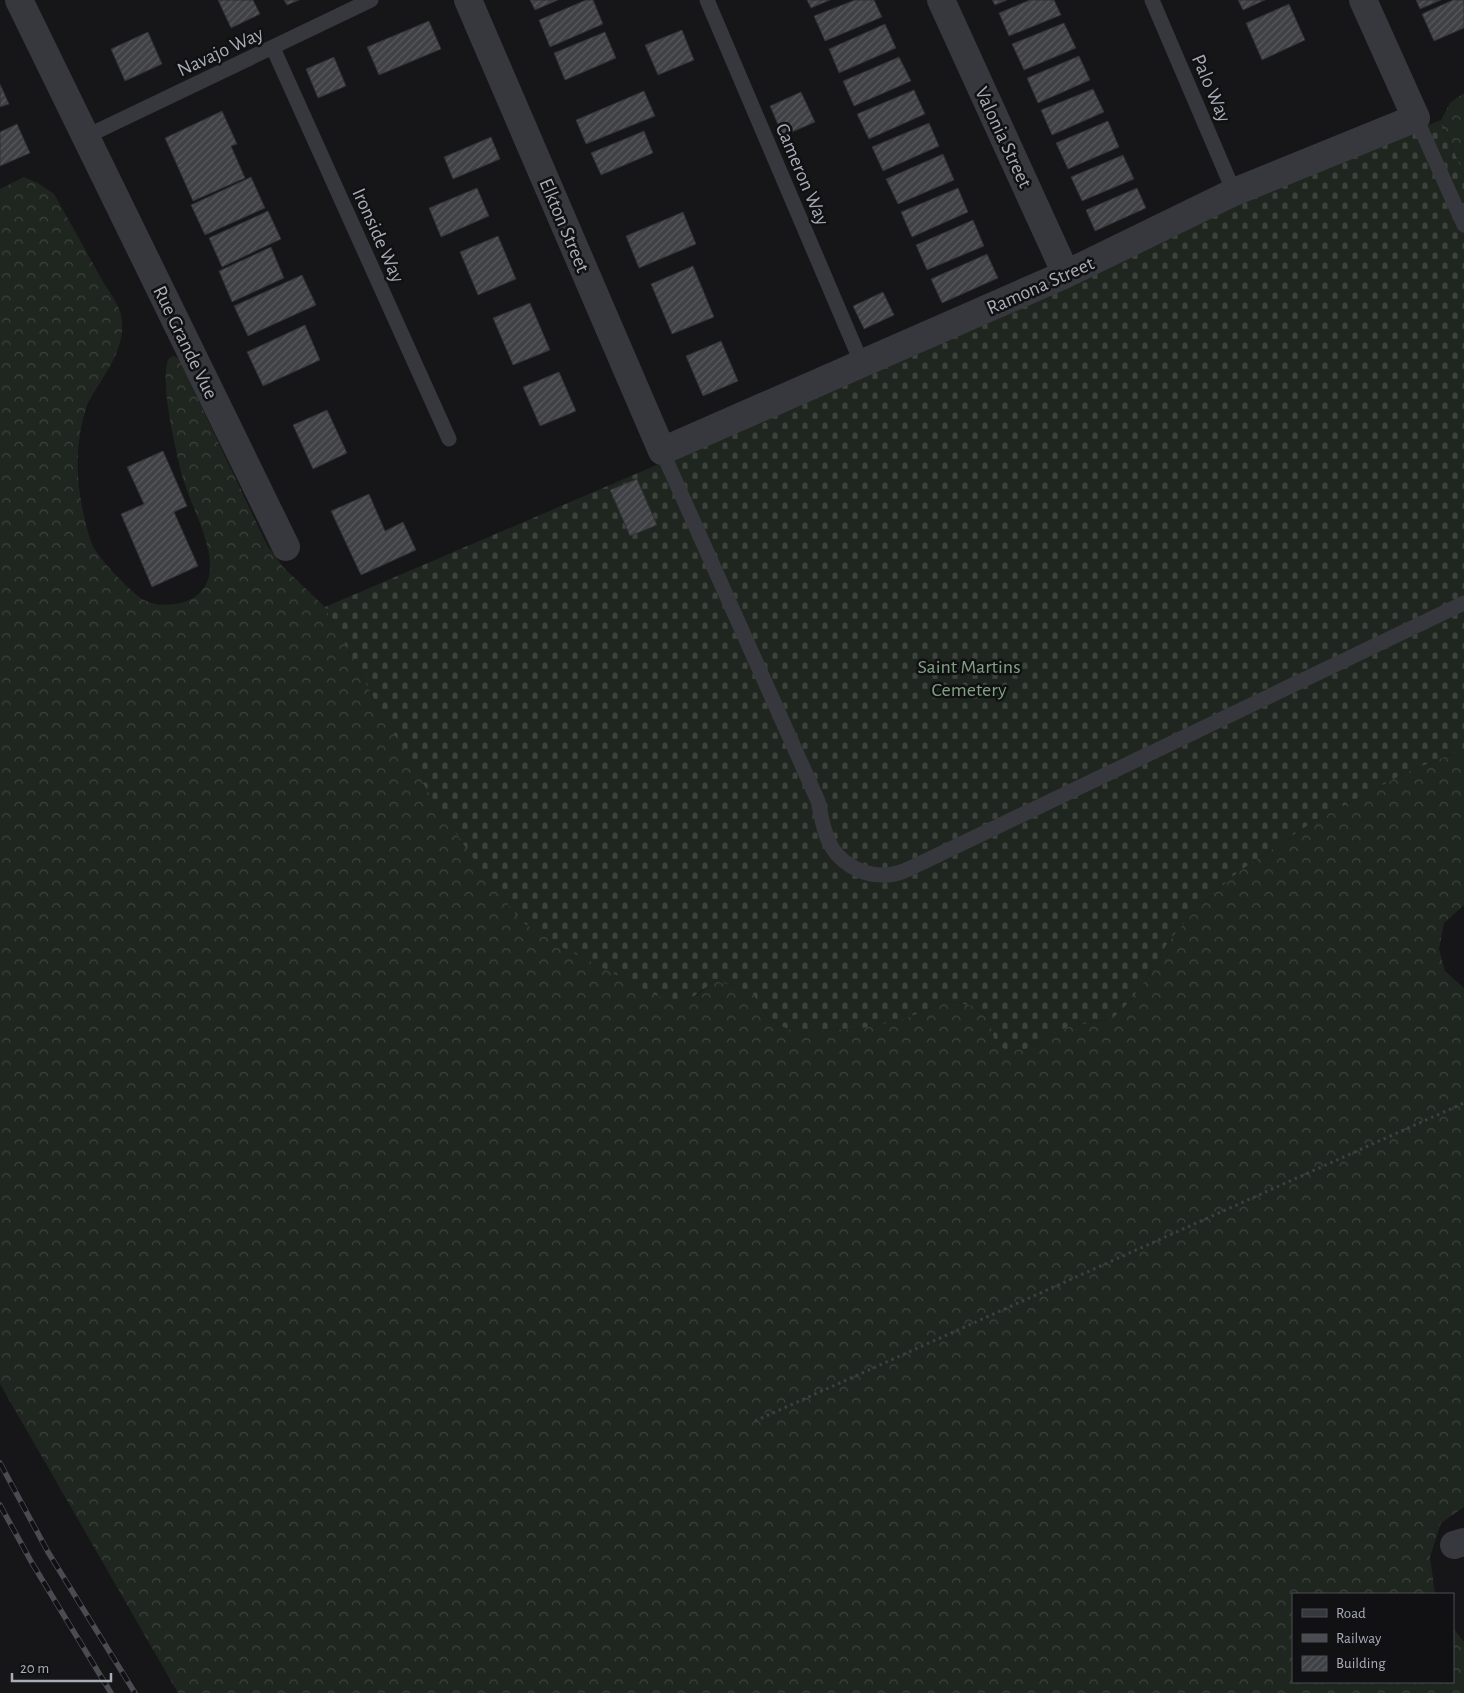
<svg xmlns="http://www.w3.org/2000/svg" width="1464" height="1693" viewBox="0 0 1464 1693" font-family="'Alegreya Sans',sans-serif">
<style>
.forest{fill:url(#forest-crowns)}
.cemetery{fill:url(#cemetery-stones)}
.building{fill:url(#building-hatch);stroke:#303034}
.lines{fill:none;stroke-linecap:round;stroke-linejoin:round}
.path{stroke:#3d3f44;stroke-width:3;stroke-dasharray:2.5 4;stroke-linecap:butt}
.lane{stroke:#37383d;stroke-width:15}
.street{stroke:#37383d;stroke-width:28}
.rail-casing{stroke:#4a4c52;stroke-width:5.5}
.rail{stroke:#111113;stroke-width:4;stroke-dasharray:11;stroke-linecap:butt}
.labels{text-anchor:middle;stroke-width:5;stroke-linejoin:round;paint-order:stroke}
.street-label{font-size:20px;fill:#a8adb8;stroke:#111113}
.park-label{font-size:20px;fill:#7fa381;stroke:#111113}
</style>
<defs>
<pattern id="forest-crowns" width="20" height="18" patternUnits="userSpaceOnUse" patternTransform="scale(1.25)"><rect width="20" height="18" fill="#1e261f"/><path d="M2 6a3 3 0 1 1 6 0M12 15a3 3 0 1 1 6 0" fill="none" stroke="#3c433d"/></pattern>
<pattern id="cemetery-stones" width="16" height="16" patternUnits="userSpaceOnUse" patternTransform="scale(1.25)"><rect width="16" height="16" fill="#1e261f"/><path d="M2 7V4a2 2 0 0 1 4 0v3zM10 15v-3a2 2 0 0 1 4 0v3z" fill="#3c433d"/></pattern>
<pattern id="building-hatch" width="6" height="6" patternUnits="userSpaceOnUse" patternTransform="scale(1.25)"><rect width="6" height="6" fill="#404145"/><path d="M-1 1l2-2M0 6l6-6M5 7l2-2" fill="none" stroke="#595a5e"/></pattern>
</defs>
<rect width="100%" height="100%" fill="#161618"/>
<!-- forest -->
<path class="forest" d="M1464,93V176L1441,120L1450,103Z
M24,177L38,183L54,194C70,222 86,251 102,280C108,290 118,303 121,314C128,347 104,374 89,401C86,406 85,413 83,419C74,456 77,491 87,528C89,534 90,541 93,546C100,560 129,590 142,599C159,609 190,606 202,590C211,580 211,566 209,554C204,528 192,506 184,482C177,458 158,378 169,358L174,356L179,359L267,545L283,567L325,607L378,706L696,996L714,981L737,986L753,994L767,1016L781,1026L799,1033L834,1029L852,1030L901,1020L947,1001L974,1006L983,1013L990,1022L995,1043L1026,1049L1051,1034L1071,1026L1112,1019L1129,1002L1146,980L1168,942L1196,909L1238,872L1311,823L1407,772L1464,749V905L1444,923L1439,949L1445,971L1464,988V1507L1441,1523L1430,1557L1435,1594H1293V1682H1453V1628L1464,1642V1693H178L0,1384V189Z"/>
<!-- cemetery -->
<path class="cemetery" d="M1441,120L1464,176V749L1407,772L1311,823L1238,872L1196,909L1168,942L1146,980L1129,1002L1112,1019L1071,1026L1051,1034L1026,1049L1008,1051L995,1043L990,1022L983,1013L974,1006L947,1001L902,1020L852,1030L834,1029L799,1033L781,1026L767,1016L753,994L737,986L714,981C690,1000 688,1004 658,996L556,944L522,922L486,877L430,795L378,706L325,607L694,449L1153,239Z"/>
<!-- building -->
<path class="building" d="M218,0H253L260,14L231,28Z
M284,0H299L287,5Z
M530,0H558L535,10Z
M586,0H593L603,24L550,47L539,20Z
M807,0H830L811,8Z
M855,0H874L882,17L825,41L814,16Z
M992,0H1007L995,5Z
M1030,0H1054L1061,15L1009,36L999,13Z
M1238,0H1265L1243,10Z
M1416,0H1441L1420,9Z
M1453,0H1464V28L1434,41L1422,14Z
M1289,4L1305,40L1262,60L1246,23Z
M429,21L441,49L379,75L367,47Z
M1064,23L1076,48L1024,70L1012,44Z
M885,24L896,48L839,73L829,49Z
M682,30L694,60L658,75L645,45Z
M148,32L162,64L125,81L111,49Z
M605,32L616,58L565,80L554,53Z
M1079,56L1090,80L1038,103L1027,78Z
M334,57L346,86L318,98L306,69Z
M899,57L911,81L854,106L843,81Z
M0,84L9,104L0,107Z
M1093,89L1104,112L1052,135L1041,110Z
M914,90L925,114L869,139L857,114Z
M644,91L655,116L586,144L576,120Z
M801,92L815,122L783,136L770,106Z
M222,111L237,144L231,146L245,178L193,201L165,138Z
M1108,121L1119,147L1068,169L1056,143Z
M929,123L939,146L883,171L872,147Z
M17,124L30,153L0,166V132Z
M644,131L653,153L601,175L591,153Z
M491,137L500,159L453,179L444,157Z
M943,154L954,180L898,204L886,179Z
M1123,155L1134,179L1082,201L1071,177Z
M251,177L265,208L205,235L191,205Z
M477,188L489,216L441,237L429,208Z
M958,188L968,212L912,237L901,212Z
M1137,188L1146,208L1095,231L1086,210Z
M268,211L281,239L222,267L209,238Z
M683,212L696,244L639,268L626,236Z
M973,220L984,246L927,270L916,245Z
M498,236L516,279L478,295L460,252Z
M271,247L284,278L232,302L219,271Z
M987,254L998,278L942,303L931,279Z
M693,266L714,317L672,334L651,284Z
M302,275L316,305L248,336L234,306Z
M883,292L894,315L864,329L853,306Z
M530,303L550,350L513,365L493,318Z
M305,325L320,360L263,386L247,352Z
M721,341L738,381L703,396L686,356Z
M559,372L576,411L540,426L523,387Z
M327,410L347,453L313,469L293,425Z
M163,451L187,506L174,512L198,566L152,587L121,514L144,504L127,467Z
M637,479L657,525L630,536L610,490Z
M369,494L385,531L403,522L416,550L361,575L331,511Z"/>
<g class="lines">
<!-- path -->
<path class="path" d="M755,1421L1464,1103"/>
<!-- lane -->
<path class="lane" d="M707,0L862,364
M1152,0L1234,192
M273,48L449,439
M1416,118L1464,225
M85,137L371,0
M662,451L818,801C821,814 823,830 829,842C838,862 861,875 882,875C894,876 905,871 915,866L1464,603"/>
<!-- street -->
<path class="street" d="M19,0L286,547
M468,0L662,451L1066,274L1234,192L1416,118L1363,0
M941,0L1066,274
M1454,1545L1464,1542"/>
<defs>
<path id="rail" d="M0,1463L48,1552L135,1693
M0,1505L32,1563L111,1693"/>
</defs>
<!-- rail casing -->
<use href="#rail" class="rail-casing"/>
<!-- rail -->
<use href="#rail" class="rail"/>
</g>
<g class="labels">
<!-- street labels -->
<g class="street-label">
<text transform="translate(220 51) rotate(-25)" y="7">Navajo Way</text>
<text transform="translate(1212 88) rotate(67)" y="7">Palo Way</text>
<text transform="translate(1004 137) rotate(65)" y="7">Valonia Street</text>
<text transform="translate(803 174) rotate(67)" y="7">Cameron Way</text>
<text transform="translate(565 225) rotate(67)" y="7">Elkton Street</text>
<text transform="translate(379 235) rotate(66)" y="7">Ironside Way</text>
<text transform="translate(1040 285) rotate(-24)" y="7">Ramona Street</text>
<text transform="translate(186 342) rotate(64)" y="7">Rue Grande Vue</text>
</g>
<!-- park labels -->
<g class="park-label">
<text x="969" y="673">Saint Martins<tspan x="969" dy="23">Cemetery</tspan></text>
</g>
</g>
<!-- legend -->
<rect x="1292" y="1593" width="162" height="90" fill="#111113" stroke="#4d4f55"/>
<rect x="1302" y="1609" width="25" height="8" fill="#37383d" stroke="#4d4f55"/>
<text x="1336" y="1618" font-size="15" fill="#a8adb8">Road</text>
<rect x="1302" y="1634" width="25" height="8" fill="#4a4c52" stroke="#4d4f55"/>
<text x="1336" y="1643" font-size="15" fill="#a8adb8">Railway</text>
<rect x="1302" y="1656" width="25" height="15" fill="url(#building-hatch)" stroke="#4d4f55"/>
<text x="1336" y="1668" font-size="15" fill="#a8adb8">Building</text>
<!-- scale -->
<path d="M12 1673v8h99v-8" fill="none" stroke="#a8adb8" stroke-width="2.5"/>
<text x="20" y="1673" font-size="15" fill="#a8adb8" stroke="#111113" stroke-width="4" paint-order="stroke">20 m</text>
</svg>
